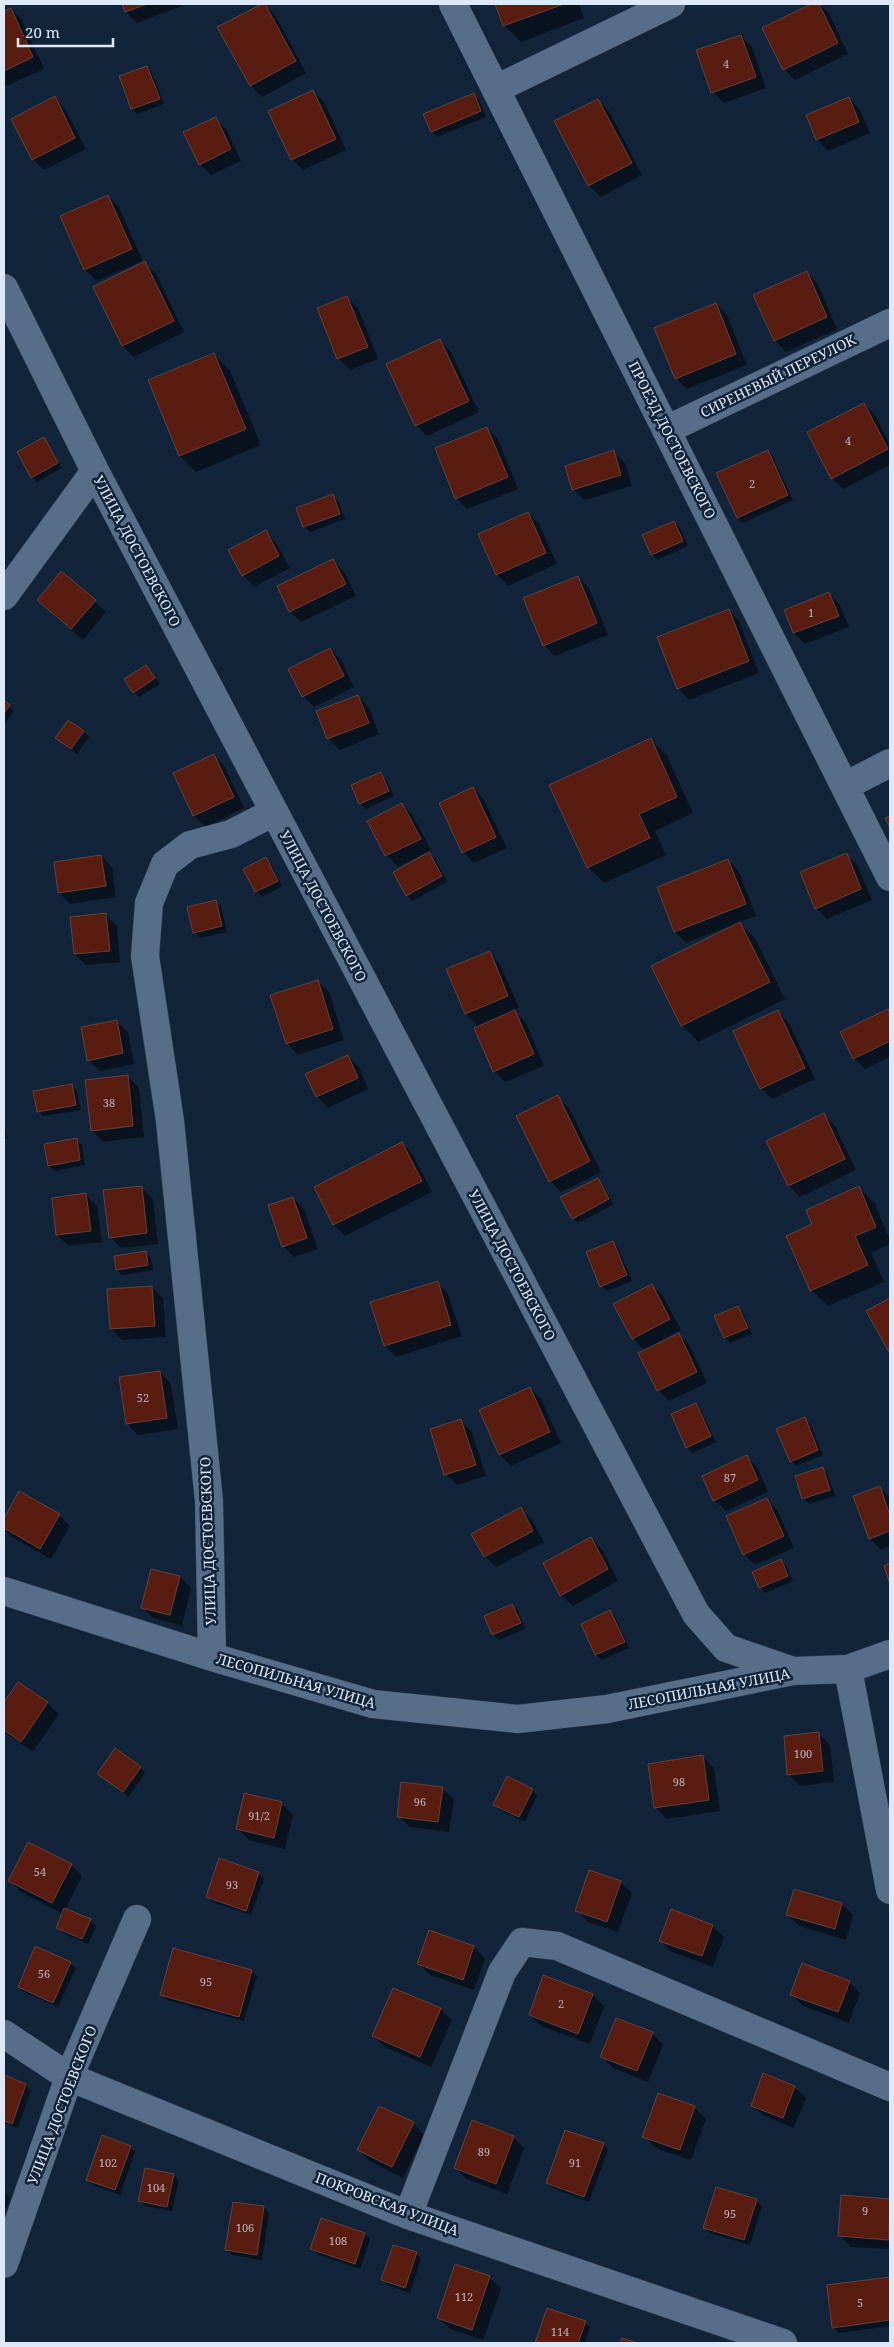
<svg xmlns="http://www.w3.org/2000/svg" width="894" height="2347" viewBox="0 0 894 2347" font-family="'Noto Serif',serif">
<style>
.shadow{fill:#0007}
.building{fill:#591c10;stroke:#64423b}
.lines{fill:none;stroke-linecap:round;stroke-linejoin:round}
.minor-casing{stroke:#313d50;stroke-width:29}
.minor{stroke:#586e88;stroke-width:28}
.labels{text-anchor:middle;stroke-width:5;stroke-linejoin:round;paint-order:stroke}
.number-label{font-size:11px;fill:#bcb6be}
.street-label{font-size:14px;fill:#dde9f8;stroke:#11243a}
</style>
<rect width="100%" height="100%" fill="#11243a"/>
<!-- shadow -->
<path class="shadow" d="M123,4H187L137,23L126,12Z
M264,4L275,15L306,73L262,97L251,86L219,28Z
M496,4H579L584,18L521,42L504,25Z
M814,4H819L829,13L848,54L795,80L784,69L764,28Z
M11,9L22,20L44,69L4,87V13Z
M741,36L752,47L766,88L724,103L713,92Z
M147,67L152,73L164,104L137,114L132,108Z
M313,91L324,102L346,150L303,170L292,159Z
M474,95L479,100L486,117L437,137L432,131Z
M54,98L65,109L86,149L44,170L33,159Z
M849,99L860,110L870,133L828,151L817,139Z
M597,100L609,111L642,175L601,197L589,186L556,122Z
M215,119L227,130L241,161L211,175L200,164Z
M108,196L119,207L143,261L97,281L85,270L62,216Z
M145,263L156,274L184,332L134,357L123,346L95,287Z
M807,273L818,284L837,329L786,352L775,340Z
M346,297L358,308L378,359L350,370L339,359L319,309Z
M716,304L727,315L747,365L687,389L676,378Z
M439,340L451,352L479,412L427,436L416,425Z
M214,354L230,371L261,445L196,472L180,456Z
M864,404L875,415L890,445V465L843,489L832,478Z
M487,428L498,439L518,489L467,509L456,498Z
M43,439L62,468L37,482L32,477Z
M768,451L773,457L793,500L743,523L738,518Z
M613,452L625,463L632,486L584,500L573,489Z
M333,496L338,501L345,519L310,532L304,526Z
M528,513L539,524L557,564L508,586L497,574Z
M674,522L680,528L688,546L657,560L652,554Z
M265,532L276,543L290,568L254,587L243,575Z
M333,560L344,572L356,596L301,622L290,611Z
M61,572L106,612L83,640L38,600Z
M578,577L589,588L608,635L555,656L544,645Z
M829,594L840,605L849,627L805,644L794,633L786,610Z
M728,610L739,621L759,673L689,700L678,688Z
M330,649L341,660L354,687L314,707L303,696Z
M146,666L160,684L139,697L134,692Z
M358,696L369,708L379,734L340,750L328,738Z
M4,702L14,711L4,725Z
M83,732L89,737L77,754L57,738Z
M651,740L667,756L693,813L655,831L666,855L604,883L588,867Z
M214,755L225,767L244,808L206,827L194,816L175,773Z
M380,773L386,779L394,796L366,809L360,803Z
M473,788L484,800L507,848L474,863L463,852Z
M402,804L413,816L431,850L398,867L386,855L369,821Z
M429,854L435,859L447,882L412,901L407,895Z
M846,854L858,866L872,900L827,919L816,908Z
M101,856L112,867L116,897L70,904L59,892Z
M265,859L271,864L282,886L262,897L256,892L245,870Z
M728,860L739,872L756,916L739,922L756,940L785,999L698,1042L682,1025L731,927L730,926L686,943L675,932L658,888Z
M216,902L221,907L227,932L200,938L194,932Z
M106,915L117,926L120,962L86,965L75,954L72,918Z
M489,953L500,964L519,1008L513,1010L526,1023L544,1066L505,1082L494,1071L479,1027L466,1014L448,970Z
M317,981L329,992L344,1040L298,1055L287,1043Z
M888,1010L890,1013V1057L865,1069L854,1058Z
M778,1012L789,1023L815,1079L772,1099L761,1088Z
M116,1021L128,1032L134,1064L100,1071L88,1060Z
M347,1056L359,1067L368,1089L328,1108L317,1096Z
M128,1076L139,1088L144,1137L103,1142L92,1130Z
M71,1085L77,1091L81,1110L43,1116L38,1111Z
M557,1097L569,1108L601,1172L561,1192L550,1181Z
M824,1115L835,1126L856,1170L800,1197L789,1186Z
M4,1118L7,1139H4Z
M76,1140L82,1145L85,1165L55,1171L49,1165Z
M402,1143L413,1155L432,1192L345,1236L334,1225L315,1187Z
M597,1179L603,1185L613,1205L578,1223L573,1218Z
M141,1187L153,1199L158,1244L121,1248L110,1237Z
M859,1188L875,1204L890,1240V1244L871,1253L884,1282L828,1306L811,1290L814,1225Z
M86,1195L97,1206L102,1242L69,1246L57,1235Z
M293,1198L304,1209L318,1249L294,1257L283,1246Z
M613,1243L618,1248L632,1281L607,1291L602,1286Z
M145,1252L151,1258L153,1270L122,1275L117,1270L115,1257Z
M437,1283L448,1294L462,1336L396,1357L385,1346Z
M652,1285L663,1296L681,1330L658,1342L659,1344L679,1335L690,1346L707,1383L669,1401L658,1390L645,1351L633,1338Z
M152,1287L163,1298L166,1337L122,1340L111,1329Z
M890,1299V1351L868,1311Z
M737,1307L743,1313L752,1334L730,1343L725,1338L715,1317Z
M160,1372L171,1384L178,1429L138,1435L127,1424Z
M530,1388L541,1399L561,1443L511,1466L500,1455L480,1411Z
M696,1404L701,1410L716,1442L693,1453L687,1447Z
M804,1419L810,1424L823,1455L796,1466L791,1461Z
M461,1421L472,1432L486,1476L457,1485L446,1474Z
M747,1457L758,1468L768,1492L726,1511L714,1500Z
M823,1469L828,1474L835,1496L809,1504L804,1499L797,1477Z
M880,1488L890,1498V1546L881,1550L870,1538Z
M20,1493L59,1515L70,1526L51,1559L12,1537L4,1529V1520Z
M767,1500L778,1511L794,1548L755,1565L744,1554Z
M521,1509L532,1520L544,1542L496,1567L485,1556Z
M590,1538L602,1549L618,1581L573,1606L561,1595Z
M780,1560L786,1566L793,1581L765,1593L760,1587Z
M152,1570L180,1577L191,1588L182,1626L153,1618L142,1607Z
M512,1606L518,1611L525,1629L499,1640L494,1635L486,1617Z
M610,1612L615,1617L629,1648L602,1660L596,1655L583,1625Z
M18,1683L47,1703L59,1714L33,1752L4,1732V1705Z
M819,1734L830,1745L834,1782L800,1786L789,1775Z
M703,1757L714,1768L720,1811L667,1819L656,1808Z
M140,1768L145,1773L129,1797L99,1774Z
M442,1788L454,1799L449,1832L410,1827L398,1816Z
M532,1790L537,1796L525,1822L500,1810L494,1804Z
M245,1795L282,1804L293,1815L285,1849L249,1840L237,1828Z
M71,1865L82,1876L65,1910L90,1920L96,1926L88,1944L63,1933L57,1928L63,1914L21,1892L10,1881Z
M258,1873L264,1879L251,1915L212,1902L207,1897Z
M620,1882L632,1893L618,1932L588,1922L577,1911Z
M842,1904L853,1915L846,1940L799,1926L788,1915Z
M713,1926L724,1937L713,1967L672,1952L661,1941Z
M430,1932L474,1947L485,1959L474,1990L430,1975L418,1963Z
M70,1963L76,1968L58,2007L24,1992L19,1987Z
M251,1971L257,1976L244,2021L167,2000L162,1995Z
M544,1977L593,1995L604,2006L590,2044L541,2026L530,2015Z
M849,1982L860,1993L849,2023L803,2006L792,1995Z
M440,2009L452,2020L431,2067L385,2047L373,2036Z
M652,2033L663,2045L648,2082L613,2068L602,2056Z
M4,2077L26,2085L31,2090L18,2128L4,2123Z
M794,2087L806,2098L794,2128L764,2116L752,2105Z
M694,2107L706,2119L691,2160L655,2148L644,2136Z
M413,2123L424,2135L403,2178L370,2161L358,2150Z
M513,2137L524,2148L507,2194L466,2179L455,2167Z
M603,2144L608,2150L589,2202L553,2188L547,2183Z
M130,2147L135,2152L120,2195L93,2185L87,2180Z
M146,2169L174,2175L179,2181L172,2211L145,2206L140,2200Z
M4,2191L10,2198L4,2215Z
M842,2196L890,2200V2249L851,2247L839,2235Z
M756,2201L762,2206L750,2245L710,2233L704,2227Z
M234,2203L264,2207L269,2213L262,2260L232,2255L227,2250Z
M365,2234L370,2239L360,2269L317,2254L312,2248Z
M416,2253L421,2259L410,2293L388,2285L382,2280Z
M489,2277L501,2289L483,2340L450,2329L439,2318Z
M890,2279V2326L839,2333L833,2327Z
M548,2310L585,2322L590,2328L585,2343H537Z"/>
<!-- building -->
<path class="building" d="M122,4H147L125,12Z
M262,4H265L296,61L250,86L217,27Z
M495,4H564L503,26Z
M811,4H819L838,43L783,70L762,28Z
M11,8L33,57L4,71V11Z
M741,35L756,77L711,93L696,50Z
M147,66L160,99L131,109L119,76Z
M313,90L336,139L291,160L268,111Z
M474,93L481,111L431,132L423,114Z
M55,96L75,138L32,160L11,119Z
M849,97L859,122L816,140L806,115Z
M598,99L632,163L588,186L554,121Z
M216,117L231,149L199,165L183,132Z
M108,195L132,249L84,270L60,216Z
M145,261L174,321L122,346L93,287Z
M807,271L827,317L774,341L753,295Z
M347,296L368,347L337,359L317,308Z
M716,303L736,354L675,379L654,328Z
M440,339L469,401L415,426L386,364Z
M214,353L246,429L179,456L148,380Z
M864,403L888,449L831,479L807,432Z
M487,427L508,477L455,499L435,448Z
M44,437L58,463L31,478L17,452Z
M614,450L621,475L572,490L565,466Z
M768,450L788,495L737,518L716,473Z
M333,494L340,514L303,527L296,508Z
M528,512L546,553L496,575L478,534Z
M674,521L683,541L651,555L642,535Z
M266,530L279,556L242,576L228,550Z
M333,559L346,584L289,612L277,586Z
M61,571L96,600L71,629L37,600Z
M578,576L597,623L543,646L523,598Z
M829,592L839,616L793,633L784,610Z
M729,609L749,661L677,689L657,637Z
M330,648L344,676L302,697L288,669Z
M146,665L155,678L133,693L124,679Z
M358,695L369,723L327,739L316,711Z
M4,700L10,705L4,713Z
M68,720L84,731L71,749L55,738Z
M651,738L677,797L639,814L650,838L587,868L549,785Z
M214,754L234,797L193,816L173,773Z
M381,772L389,791L359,804L351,785Z
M473,787L496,837L462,853L439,803Z
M402,803L421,839L385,856L367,821Z
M890,816V827L885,818Z
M429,852L442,876L406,896L393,872Z
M847,853L861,889L815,909L800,872Z
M101,855L106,886L58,893L54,862Z
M266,857L278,881L255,892L243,869Z
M728,859L746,904L674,932L657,887Z
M216,900L222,926L193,933L187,907Z
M106,913L110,951L74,954L70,917Z
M740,922L770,982L681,1026L651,966Z
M490,951L508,996L465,1014L446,969Z
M318,980L333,1029L286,1044L270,995Z
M888,1009L890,1013V1041L853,1059L840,1032Z
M515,1010L534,1054L493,1072L474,1028Z
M778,1010L805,1068L760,1089L733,1031Z
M117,1020L123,1053L87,1061L81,1027Z
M348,1055L358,1078L316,1097L305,1074Z
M128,1075L133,1126L91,1131L85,1080Z
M72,1084L76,1105L37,1112L33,1091Z
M558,1095L590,1161L549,1182L516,1116Z
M824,1113L845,1159L788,1186L766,1141Z
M77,1138L80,1160L48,1166L44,1144Z
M402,1142L422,1181L333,1225L314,1187Z
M598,1178L609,1199L572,1219L560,1197Z
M142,1186L147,1233L109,1238L103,1190Z
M859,1186L876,1227L855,1236L868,1265L810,1291L786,1236L812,1224L806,1210Z
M86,1193L91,1231L56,1235L52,1198Z
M293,1197L307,1238L282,1247L268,1205Z
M613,1241L627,1275L600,1287L586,1252Z
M146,1251L148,1265L116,1270L114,1256Z
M438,1281L451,1325L384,1346L370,1302Z
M652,1284L670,1319L632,1339L613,1304Z
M152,1286L155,1326L110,1329L107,1289Z
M890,1298V1351L889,1352L866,1311Z
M738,1306L748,1328L724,1338L714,1316Z
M679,1333L697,1372L657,1391L638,1353Z
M160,1371L167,1418L126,1424L119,1377Z
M530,1387L550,1432L499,1455L479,1410Z
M696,1403L711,1436L686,1448L671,1414Z
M805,1417L818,1450L790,1462L776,1429Z
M461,1419L476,1465L444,1475L430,1429Z
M747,1455L758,1480L713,1501L702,1476Z
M823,1467L830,1490L802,1499L795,1476Z
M880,1486L890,1516V1531L869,1539L853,1496Z
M19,1491L60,1514L40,1549L4,1528V1518Z
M767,1498L784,1536L743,1555L726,1516Z
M521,1507L533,1531L484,1557L471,1534Z
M591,1537L608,1569L560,1596L543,1563Z
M781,1559L788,1576L759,1588L752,1572Z
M890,1563V1584L884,1566Z
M151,1569L180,1576L170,1615L141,1608Z
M512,1604L521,1623L492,1635L484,1616Z
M610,1610L625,1642L595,1655L581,1624Z
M18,1682L48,1702L21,1742L4,1730V1702Z
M819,1732L823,1771L787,1775L784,1736Z
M115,1748L141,1767L123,1792L97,1774Z
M703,1755L709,1800L654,1808L648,1764Z
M507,1776L533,1789L519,1817L493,1805Z
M401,1782L443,1787L438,1822L397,1817Z
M244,1793L282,1802L274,1838L236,1829Z
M28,1842L72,1864L52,1903L8,1881Z
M219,1858L259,1872L246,1911L206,1897Z
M589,1870L621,1881L607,1922L575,1911Z
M794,1889L842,1903L835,1929L786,1915Z
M64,1908L91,1919L82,1939L56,1928Z
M671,1909L713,1925L702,1956L659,1941Z
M429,1930L474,1946L463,1980L417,1964Z
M35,1946L71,1962L53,2003L18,1987Z
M173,1948L252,1970L239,2017L160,1995Z
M802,1963L850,1981L838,2012L790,1995Z
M543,1975L593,1994L578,2034L529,2015Z
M393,1988L441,2008L420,2057L372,2036Z
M616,2018L653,2032L637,2071L600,2057Z
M763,2073L795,2086L783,2118L751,2106Z
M4,2075L26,2084L12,2124L4,2121Z
M658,2093L695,2106L680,2150L642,2137Z
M379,2106L414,2122L392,2167L357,2150Z
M472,2120L514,2136L496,2184L454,2168Z
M565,2130L604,2143L584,2197L546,2183Z
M102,2135L131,2146L115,2190L86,2180Z
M145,2168L174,2174L167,2207L138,2201Z
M716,2187L757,2199L744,2240L703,2228Z
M841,2195L890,2199L889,2240L838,2236Z
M233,2202L264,2206L257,2255L225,2250Z
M321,2218L365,2233L355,2264L310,2249Z
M393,2245L417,2252L405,2288L381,2280Z
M455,2264L490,2276L472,2330L437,2318Z
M890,2277V2320L832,2328L827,2285Z
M547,2308L586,2321L578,2343H535Z
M622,2338L637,2343H620Z"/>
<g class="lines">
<defs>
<path id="minor" d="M453,4L890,877
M496,89L671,4
M4,288L95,471L696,1614L726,1648L793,1671
M666,430L890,323
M4,596L95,471
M845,786L890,763
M4,1591L212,1657L373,1704L518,1719L607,1709L793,1671L848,1669L890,1654
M212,1657L209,1501L170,1121L145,956L149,903L165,864L190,845L231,834L274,812
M848,1669L890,1890
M4,2034L69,2077L408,2215L783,2343
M408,2215L502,1972L522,1942L557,1946L890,2087
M4,2264L69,2077L137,1919"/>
</defs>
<!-- minor casing -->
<use href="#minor" class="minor-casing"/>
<!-- minor -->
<use href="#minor" class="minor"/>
</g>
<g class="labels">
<!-- number labels -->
<g class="number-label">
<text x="726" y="68">4</text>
<text x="848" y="445">4</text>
<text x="752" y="488">2</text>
<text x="811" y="617">1</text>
<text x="109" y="1107">38</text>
<text x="143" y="1402">52</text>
<text x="730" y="1482">87</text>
<text x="803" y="1758">100</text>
<text x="679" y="1786">98</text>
<text x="420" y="1806">96</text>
<text x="259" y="1820">91/2</text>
<text x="40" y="1876">54</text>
<text x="232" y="1889">93</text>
<text x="44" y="1978">56</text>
<text x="206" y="1986">95</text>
<text x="561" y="2008">2</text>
<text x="484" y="2156">89</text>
<text x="108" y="2167">102</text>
<text x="575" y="2167">91</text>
<text x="156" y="2192">104</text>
<text x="865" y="2215">9</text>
<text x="730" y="2218">95</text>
<text x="245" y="2232">106</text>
<text x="338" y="2245">108</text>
<text x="464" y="2301">112</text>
<text x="860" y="2307">5</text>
<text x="560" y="2336">114</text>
</g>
<!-- street labels -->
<g class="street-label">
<text transform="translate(778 376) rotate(-26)" y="5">СИРЕНЕВЫЙ ПЕРЕУЛОК</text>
<text transform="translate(672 440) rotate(63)" y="5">ПРОЕЗД ДОСТОЕВСКОГО</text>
<text transform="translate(137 551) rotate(62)" y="5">УЛИЦА ДОСТОЕВСКОГО</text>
<text transform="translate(323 906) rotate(62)" y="5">УЛИЦА ДОСТОЕВСКОГО</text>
<text transform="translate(512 1265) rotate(62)" y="5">УЛИЦА ДОСТОЕВСКОГО</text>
<text transform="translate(208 1541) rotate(-92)" y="5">УЛИЦА ДОСТОЕВСКОГО</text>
<text transform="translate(296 1681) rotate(16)" y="5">ЛЕСОПИЛЬНАЯ УЛИЦА</text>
<text transform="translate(709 1689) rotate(-11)" y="5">ЛЕСОПИЛЬНАЯ УЛИЦА</text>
<text transform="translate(62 2105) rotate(-69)" y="5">УЛИЦА ДОСТОЕВСКОГО</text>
<text transform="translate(387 2204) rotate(21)" y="5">ПОКРОВСКАЯ УЛИЦА</text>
</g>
</g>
<!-- border -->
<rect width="894" height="2347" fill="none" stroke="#dde9f8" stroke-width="10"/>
<!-- scale -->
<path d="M18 38v8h95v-8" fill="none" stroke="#dde9f8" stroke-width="2.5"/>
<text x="25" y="38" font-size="15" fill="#dde9f8" stroke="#11243a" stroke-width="4" paint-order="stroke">20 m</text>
</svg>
